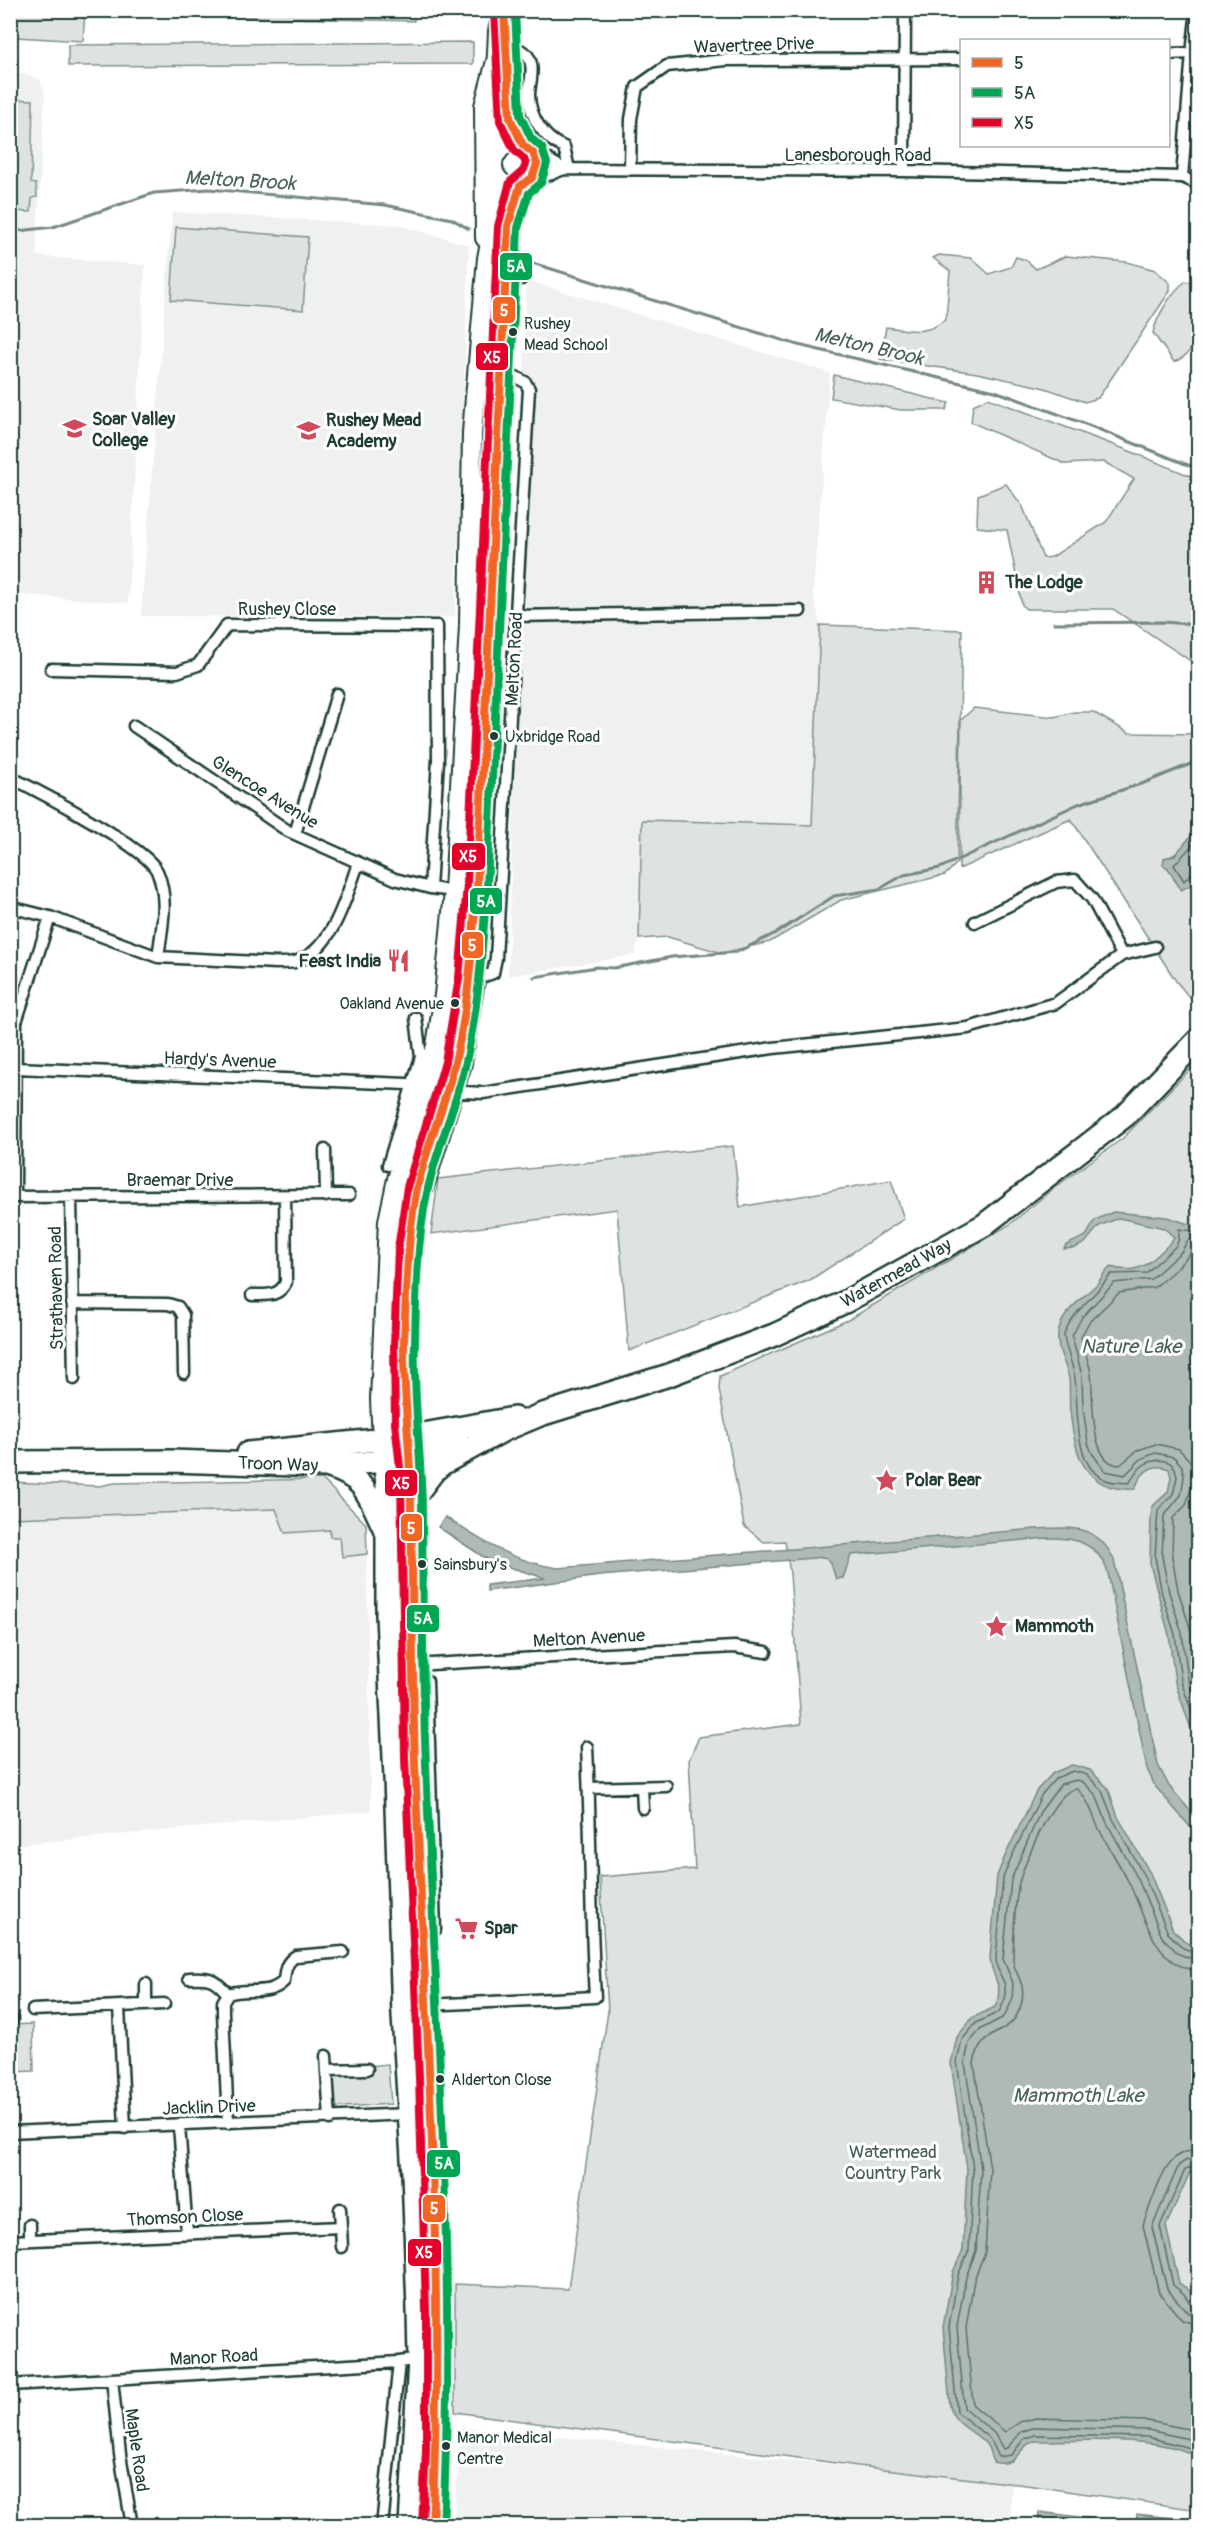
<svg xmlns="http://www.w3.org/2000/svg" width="1209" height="2536" viewBox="0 0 1209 2536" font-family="Pangolin,sans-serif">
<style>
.built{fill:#eef1f0}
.green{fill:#dee3e2;stroke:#7e908b;stroke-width:1.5}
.water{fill:#afbab7;stroke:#758883;stroke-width:1.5}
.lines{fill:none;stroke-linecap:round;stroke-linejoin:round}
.shore{stroke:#596f68;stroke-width:1.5}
.stream{stroke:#758883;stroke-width:3}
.street-casing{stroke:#1f3d34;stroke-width:15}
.primary-casing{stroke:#1f3d34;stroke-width:22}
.highway-casing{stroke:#1f3d34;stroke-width:26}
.street{stroke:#fff;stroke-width:10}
.primary{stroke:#fff;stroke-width:18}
.highway{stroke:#fff;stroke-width:21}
.bus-1-casing{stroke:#fff;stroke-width:12}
.bus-2-casing{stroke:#fff;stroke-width:12}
.bus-3-casing{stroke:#fff;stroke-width:12}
.bus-1{stroke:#f26522;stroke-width:8}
.bus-2{stroke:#00a651;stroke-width:8}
.bus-3{stroke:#e4002b;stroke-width:8}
.bus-dot{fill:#1f3d34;stroke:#fff;stroke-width:2}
.labels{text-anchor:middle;stroke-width:6;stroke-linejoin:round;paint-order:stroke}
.bus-label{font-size:16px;fill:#1f3d34;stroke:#fff;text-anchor:start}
.street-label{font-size:18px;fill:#1f3d34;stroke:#fff}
.poi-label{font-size:18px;font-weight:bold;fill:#1f3d34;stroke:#fff;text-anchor:start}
.park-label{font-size:18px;fill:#455e57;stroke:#fff}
.water-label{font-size:20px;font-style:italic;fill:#4a625b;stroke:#fff}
.line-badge{stroke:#fff;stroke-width:2}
.badge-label{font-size:16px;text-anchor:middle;font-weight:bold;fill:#fff}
</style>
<rect width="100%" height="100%" fill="#fff"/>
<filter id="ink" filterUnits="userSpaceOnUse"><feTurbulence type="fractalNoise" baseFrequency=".0167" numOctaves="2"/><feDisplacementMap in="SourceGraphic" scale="12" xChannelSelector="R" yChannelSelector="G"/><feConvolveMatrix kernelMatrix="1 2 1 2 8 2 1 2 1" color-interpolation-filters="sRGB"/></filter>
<g filter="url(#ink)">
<!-- built -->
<path class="built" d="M10,73H25L41,81L45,95L36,256L145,265L128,603L11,594Z
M172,212L398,225L469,245L455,617L141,616Z
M526,280L830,373L813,593L820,625L812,826L642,820L639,939L635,955L508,976L515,765L534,390L524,376Z
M337,1492L366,1524L371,1811L11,1845V1513Z
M462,2427L1012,2483L1010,2525H453Z"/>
<!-- green -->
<path class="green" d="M101,10H414V21L101,14Z
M17,11H85L83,41L16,37Z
M473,42V64L68,66V45Z
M11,99L33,100L31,183L36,184L37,197L32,198L31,212L11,211Z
M176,227L308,237L303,310L171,300Z
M939,255L971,258L989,274L1011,267L1016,257L1026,260L1036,269L1066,256L1127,262L1155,270L1170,283V291L1098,398L1085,402L1045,388L977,373L880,359L886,327C911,330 926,336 946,319L950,271L933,258Z
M1186,281L1198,285C1199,312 1205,351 1174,362L1153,333C1157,316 1171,292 1186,281Z
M834,375L949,403L946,410H901L831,398Z
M988,398L1127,450L1198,479V725L1193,723L1192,662L1113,609H1026L1022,605L1007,530L977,527L978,495L1006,484L1023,507L1043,558L1052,557L1106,522L1134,479L1104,462L1065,464L971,422L973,405Z
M820,625L962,630L957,863L945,875L841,900L770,942L722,953L668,937L639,939L642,820L812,825Z
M974,708L1054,717L1074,712H1093L1129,733L1194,734L1198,736V833C1183,838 1184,855 1164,858L1175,881L1192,883L1198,875V1008L1176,981L1071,819L959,869L961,720Z
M1198,1061V2510L1026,2485L858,2466L455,2412V2284L568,2289L608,2011L600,1877L695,1869L689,1760L699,1737L801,1724L790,1574L785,1541L764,1542L744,1526L719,1389L720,1376L848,1320L1009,1225L1054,1188L1123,1138Z
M733,1146L740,1207L891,1180L904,1219L810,1280L629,1351L617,1209L431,1234L438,1179Z
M322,1479L366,1524L367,1554L342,1557L340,1537H330V1530L285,1533L276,1509L11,1518V1482L99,1486L115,1483Z
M33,2024L34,2071L11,2072L10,2025Z
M388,2064L391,2104L329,2108L327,2070Z"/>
<!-- water -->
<path class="water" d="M1198,833V875L1189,886L1181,890L1168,868L1163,865L1164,858L1174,856L1190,837Z
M1113,1212L1167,1217L1198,1227V1743L1190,1726L1175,1682L1169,1635L1150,1564L1151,1515L1153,1506L1168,1492L1171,1477L1169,1469C1152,1462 1140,1473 1135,1489C1083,1492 1074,1452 1070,1410C1069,1399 1070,1389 1069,1378C1066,1364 1056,1348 1058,1334C1061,1312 1083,1298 1097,1284C1102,1278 1104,1271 1111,1267C1139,1276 1153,1261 1171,1242L1174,1237L1164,1228L1119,1218L1099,1226L1085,1243L1075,1248L1064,1249L1066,1245L1086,1236L1095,1220Z
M445,1517C484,1542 511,1561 558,1568L1036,1529C1071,1527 1098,1524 1114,1560L1158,1765L1169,1786L1198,1820V1836L1155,1786L1147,1769L1108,1573C1099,1544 1076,1537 1048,1538L851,1555L843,1578L836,1579L830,1561L825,1557L600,1576L487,1591V1585L545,1578L502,1565L485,1558L438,1527Z
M1072,1765L1090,1770L1108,1788L1118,1817L1150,1873L1173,1930L1187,1943L1198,1948V2183L1190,2172L1166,2226L1179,2283L1189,2290L1198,2305V2457C1159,2435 1081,2441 1035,2441C1016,2446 1020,2469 993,2462C990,2456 990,2449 986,2444C974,2430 954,2426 950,2406L943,2327L953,2272L963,2250L967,2169L951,2063L957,2037L972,2018L995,2007C1005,1985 992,1980 990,1958L997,1876L1005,1856L1037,1790L1053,1773Z
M1039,2512L1136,2524L1137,2514L1198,2521V2525H1038Z"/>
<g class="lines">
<!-- shore -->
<path class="shore" d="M1198,839L1174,865L1184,881L1193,872L1198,871
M1198,1232L1179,1229V1239L1176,1246L1146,1273L1111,1274C1096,1296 1074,1309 1064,1334C1065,1349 1073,1363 1075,1379C1079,1406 1072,1467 1106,1480C1113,1483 1122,1482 1129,1483C1132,1480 1133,1475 1137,1471C1146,1460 1166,1455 1175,1468L1177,1477L1173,1494L1158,1510L1155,1557L1162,1594L1175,1634L1181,1681L1198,1729
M1198,1240H1188L1181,1252L1151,1279L1114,1283L1082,1317L1072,1336L1082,1376L1083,1408L1088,1443L1092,1453L1105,1471L1125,1475L1141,1459L1155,1453L1174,1457L1182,1466L1184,1477L1181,1495L1164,1516L1162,1557L1169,1592L1182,1633L1188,1679L1198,1706
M1198,1249L1193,1250L1177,1268L1155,1287L1119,1293L1089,1322L1081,1337C1084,1350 1089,1361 1091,1374C1094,1395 1088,1465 1120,1465L1138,1450L1156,1444L1179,1449L1190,1461L1193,1475L1191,1489L1186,1505L1173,1518L1172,1557L1178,1590L1191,1631L1198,1682
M1198,1953L1183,1948L1168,1933L1144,1876L1113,1819L1102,1791L1087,1775L1073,1771L1056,1778L1042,1794L1011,1858L1003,1878L996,1958L997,1967L1005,1985V1999L999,2012L976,2023L962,2040L957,2062L973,2169L969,2250L958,2275L949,2327L957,2412L989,2438L998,2457L1011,2455L1025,2438L1035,2435L1147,2437L1198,2450
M1198,1961L1179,1954L1162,1937L1138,1879L1107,1823L1096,1795L1083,1782L1077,1780L1061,1784L1040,1812L1011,1880L1003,1959L1013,1983L1012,2001L1004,2017L981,2029L969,2043L965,2062L981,2169L976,2251L966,2277L957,2327L964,2408L994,2433L1003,2449L1007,2448L1021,2432L1035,2427L1148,2430L1198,2441
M1198,1970C1153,1968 1145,1913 1128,1881C1119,1863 1108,1847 1099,1829C1092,1814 1090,1801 1077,1789C1055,1787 1024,1864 1019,1883C1014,1905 1014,1934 1013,1957C1012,1972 1026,1980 1022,2001C1014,2040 982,2023 974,2063L990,2169L985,2252L974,2280L966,2328L973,2405L1005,2432L1020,2422L1036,2418L1148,2421L1198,2431
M1198,2152C1166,2144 1156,2193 1146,2216L1143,2225L1159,2293L1182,2320L1198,2325
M1198,2162L1187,2160L1179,2165L1152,2227L1167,2289L1188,2313L1198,2316
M1198,2173L1192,2167L1185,2170L1160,2226L1173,2285L1184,2294L1192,2306L1198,2308"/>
<!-- stream -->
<path class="stream" d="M10,232L53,227L154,193L209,189L385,205L452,219L469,229
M529,262L798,345L995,391L1088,425L1198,469
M1054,623L1164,622L1198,625
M534,977L597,967L614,968L672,957L737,952L778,932L834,896L879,889L904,875L940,868L1078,804L1144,783L1198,761"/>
<defs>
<path id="street" d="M507,42C513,46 522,50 527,55C536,66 529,84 529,96C530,117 544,140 564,147L569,169
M1168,54L1192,53
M528,148L564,169
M630,169L631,119L637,87L667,66L726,60L962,59
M904,171L905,10
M1182,177L1192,53L1197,10
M527,183L564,169L904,171L1182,177L1198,184
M507,278L521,279
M515,616L800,611
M51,669L177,672L198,665L227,625L437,626L438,760L430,888
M134,726L288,831L395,879L430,888L454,891
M10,777C38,791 146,847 157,871C169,899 162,927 158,957
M295,834L337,694
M10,907L50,917L158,957L276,963C282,963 290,963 295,962C333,951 346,896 358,864
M975,922L1056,882L1075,880L1092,899L1122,955
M469,979L479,978L493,973L496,958L529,389L525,382L503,370
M15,1068L407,1084L424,1086
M445,1091L483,1093L773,1048L968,1028L1056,1003L1122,955L1155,947
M325,1150L326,1196
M388,1165L421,1057L416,1018
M427,1189L465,1066L479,978
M10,1197L349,1195
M15,1197L16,1022L50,917
M71,1197L74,1379
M252,1295C267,1295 279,1297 286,1282L285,1196
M72,1303L168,1304L178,1307L183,1315L184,1373
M413,1665L734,1647L766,1652
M642,1787L643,1808
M589,1788L666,1786
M422,1930H435L427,1681
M189,1978C210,1977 214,1978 228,1994C247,1987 269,1997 284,1981C285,1970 286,1962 296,1956L343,1952
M146,1984V2005
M425,2005L595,1997C590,1913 591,1830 587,1747
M119,2007L125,2128
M33,2010L164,2004
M10,2020H12
M326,2056L330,2119
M327,2070L367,2069
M228,2123L223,2013V2002L228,1994
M179,2125L187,2233
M10,2132L408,2114
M340,2209L342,2247
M30,2240V2225
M10,2241L341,2227
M112,2379L120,2454L132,2526
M10,2385L399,2362L421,2359
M382,2526L399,2362"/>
<path id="primary" d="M507,51L508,108L512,125L523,145
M496,73L498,31L502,10
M495,118V140L498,152
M493 165a22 22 0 1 1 44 0a22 22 0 1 1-44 0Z
M485,238L484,106L496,61
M406,1437L404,1346L408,1249L417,1189L455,1064L469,979L477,885L491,614L508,226L520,186
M382,1440L380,1400L388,1221L397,1179L436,1046L444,995L454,891L469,626L472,433L487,258L502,183"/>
<path id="highway" d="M406,1437L411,1475L415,1758L429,2078L436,2309V2450L432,2526
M382,1440L387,1485V1616L395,1778L403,2016L413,2174L418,2310L419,2359L410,2526
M248,1453L406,1437L514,1418
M10,1462L170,1461L325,1466L409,1459L460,1444
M329,1467C367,1478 369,1498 385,1530
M412,1500L434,1471L442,1464L504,1430L540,1415L669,1375L774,1335L845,1302L984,1225L1125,1116L1198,1040"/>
</defs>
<!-- street casing -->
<use href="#street" class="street-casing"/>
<!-- primary casing -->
<use href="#primary" class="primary-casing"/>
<!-- highway casing -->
<use href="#highway" class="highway-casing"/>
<!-- street -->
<use href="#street" class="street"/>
<!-- primary -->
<use href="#primary" class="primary"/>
<!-- highway -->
<use href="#highway" class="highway"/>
<defs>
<path id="bus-1" d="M432,2526C445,2272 425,2017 415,1764C412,1678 413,1592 411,1507C411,1451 403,1397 404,1341C406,1292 407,1242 416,1193C425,1150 444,1108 454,1066C469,1007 472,945 477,885L508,226L520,186L532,178L537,164L533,153L523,145L510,118L504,10"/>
<path id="bus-2" d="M443,2526C456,2272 436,2017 426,1764C422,1678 423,1592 422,1507C421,1452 413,1397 415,1342C416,1292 417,1242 427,1193C436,1150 455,1109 465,1066C479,1007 482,946 487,886L518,228L529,193L541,183L547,163L542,148L531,138L520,115L515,10"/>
<path id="bus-3" d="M422,2525L426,2450V2309L419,2078L405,1758L401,1476L395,1423L394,1346L398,1249L407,1187L445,1062L459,978L467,884L498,226L510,182L523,171L526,164L524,159L514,150L500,121L494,11"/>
</defs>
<!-- bus-1 casing -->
<use href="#bus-1" class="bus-1-casing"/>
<!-- bus-2 casing -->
<use href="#bus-2" class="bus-2-casing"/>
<!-- bus-3 casing -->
<use href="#bus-3" class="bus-3-casing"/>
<!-- bus-1 -->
<use href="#bus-1" class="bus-1"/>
<!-- bus-2 -->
<use href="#bus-2" class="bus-2"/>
<!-- bus-3 -->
<use href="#bus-3" class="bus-3"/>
</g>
</g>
<!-- icons -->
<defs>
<symbol id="school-bare" viewBox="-9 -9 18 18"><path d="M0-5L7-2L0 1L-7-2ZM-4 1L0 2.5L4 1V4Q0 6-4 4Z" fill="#d1495b" stroke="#fff" stroke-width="2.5" paint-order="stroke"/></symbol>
<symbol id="building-bare" viewBox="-9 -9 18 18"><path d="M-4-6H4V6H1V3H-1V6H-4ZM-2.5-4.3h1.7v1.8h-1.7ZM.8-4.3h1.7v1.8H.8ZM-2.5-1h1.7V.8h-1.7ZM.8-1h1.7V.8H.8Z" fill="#d1495b" stroke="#fff" stroke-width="2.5" paint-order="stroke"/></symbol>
<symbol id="restaurant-bare" viewBox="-9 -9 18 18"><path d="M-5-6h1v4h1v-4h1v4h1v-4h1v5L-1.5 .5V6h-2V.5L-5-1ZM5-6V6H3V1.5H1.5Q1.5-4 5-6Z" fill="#d1495b" stroke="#fff" stroke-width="2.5" paint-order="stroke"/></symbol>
<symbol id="sight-bare" viewBox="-9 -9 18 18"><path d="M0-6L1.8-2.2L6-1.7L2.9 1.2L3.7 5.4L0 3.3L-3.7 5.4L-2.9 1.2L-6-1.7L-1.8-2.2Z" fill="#d1495b" stroke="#fff" stroke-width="2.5" paint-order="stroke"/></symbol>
<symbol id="supermarket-bare" viewBox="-9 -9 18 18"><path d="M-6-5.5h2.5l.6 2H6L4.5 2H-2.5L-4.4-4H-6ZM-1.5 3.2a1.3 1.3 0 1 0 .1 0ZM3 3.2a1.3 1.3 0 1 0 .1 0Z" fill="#d1495b" stroke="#fff" stroke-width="2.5" paint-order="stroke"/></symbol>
</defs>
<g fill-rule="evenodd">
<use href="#school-bare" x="58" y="412" width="33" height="33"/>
<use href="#school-bare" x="292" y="414" width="33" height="33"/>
<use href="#building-bare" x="970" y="566" width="33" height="33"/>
<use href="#restaurant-bare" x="382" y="944" width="33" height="33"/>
<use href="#sight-bare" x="870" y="1464" width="33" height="33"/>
<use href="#sight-bare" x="980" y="1610" width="33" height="33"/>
<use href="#supermarket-bare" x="450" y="1912" width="33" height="33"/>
</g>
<!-- markers -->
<g class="bus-dot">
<circle cx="513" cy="332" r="5"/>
<circle cx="494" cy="736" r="5"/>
<circle cx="455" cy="1003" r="5"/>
<circle cx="422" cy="1564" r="5"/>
<circle cx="440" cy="2079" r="5"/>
<circle cx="446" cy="2446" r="5"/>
</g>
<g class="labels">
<!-- bus labels -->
<g class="bus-label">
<text x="524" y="329">Rushey<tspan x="524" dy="21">Mead School</tspan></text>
<text x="505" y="742">Uxbridge Road</text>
<text x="444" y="1009" text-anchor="end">Oakland Avenue</text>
<text x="433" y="1570">Sainsbury's</text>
<text x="451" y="2085">Alderton Close</text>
<text x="457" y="2443">Manor Medical<tspan x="457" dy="21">Centre</tspan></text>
</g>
<!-- street labels -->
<g class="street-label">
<text transform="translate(754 45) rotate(-2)" y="6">Wavertree Drive</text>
<text x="858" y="161">Lanesborough Road</text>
<text x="287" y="615">Rushey Close</text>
<text transform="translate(514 659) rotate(-87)" y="6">Melton Road</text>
<text transform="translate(265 792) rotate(32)" y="6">Glencoe Avenue</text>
<text transform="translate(220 1060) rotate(2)" y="6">Hardy's Avenue</text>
<text x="180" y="1186">Braemar Drive</text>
<text transform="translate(896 1273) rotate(-29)" y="6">Watermead Way</text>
<text transform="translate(56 1288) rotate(-91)" y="6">Strathaven Road</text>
<text transform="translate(278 1464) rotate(2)" y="6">Troon Way</text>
<text transform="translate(589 1638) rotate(-3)" y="6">Melton Avenue</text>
<text transform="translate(209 2107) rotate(-2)" y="6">Jacklin Drive</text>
<text transform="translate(185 2217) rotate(-3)" y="6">Thomson Close</text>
<text transform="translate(214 2357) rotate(-3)" y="6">Manor Road</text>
<text transform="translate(137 2450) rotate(82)" y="6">Maple Road</text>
</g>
<!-- poi labels -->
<g class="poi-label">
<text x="92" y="425">Soar Valley<tspan x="92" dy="21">College</tspan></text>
<text x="326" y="426">Rushey Mead<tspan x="326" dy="21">Academy</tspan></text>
<text x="1005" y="588">The Lodge</text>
<text x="381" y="967" text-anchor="end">Feast India</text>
<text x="905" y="1486">Polar Bear</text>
<text x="1015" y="1632">Mammoth</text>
<text x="484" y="1934">Spar</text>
</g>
<!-- park labels -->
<g class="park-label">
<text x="893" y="2158">Watermead<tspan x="893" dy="21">Country Park</tspan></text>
</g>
<!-- water labels -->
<g class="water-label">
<text transform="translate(240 180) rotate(3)" y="7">Melton Brook</text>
<text transform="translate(869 346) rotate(13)" y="7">Melton Brook</text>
<text x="1131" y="1353">Nature Lake</text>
<text x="1078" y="2102">Mammoth Lake</text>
</g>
</g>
<g class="line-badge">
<rect x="499" y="252" width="34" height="29" rx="6" fill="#00a651"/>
<rect x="492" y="296" width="24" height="28" rx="6" fill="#f26522"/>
<rect x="475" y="342" width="34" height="29" rx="6" fill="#e4002b"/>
<rect x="451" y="842" width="35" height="29" rx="6" fill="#e4002b"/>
<rect x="469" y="887" width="34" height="28" rx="6" fill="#00a651"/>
<rect x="461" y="931" width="23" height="28" rx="6" fill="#f26522"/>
<rect x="384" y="1469" width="34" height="28" rx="6" fill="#e4002b"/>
<rect x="400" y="1513" width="23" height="29" rx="6" fill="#f26522"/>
<rect x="406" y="1604" width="34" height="29" rx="6" fill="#00a651"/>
<rect x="426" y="2149" width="35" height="29" rx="6" fill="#00a651"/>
<rect x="422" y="2194" width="24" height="29" rx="6" fill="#f26522"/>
<rect x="407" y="2238" width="35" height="29" rx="6" fill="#e4002b"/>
</g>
<g class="badge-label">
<text x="516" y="272">5A</text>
<text x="504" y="316">5</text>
<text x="492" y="363">X5</text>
<text x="468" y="862">X5</text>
<text x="486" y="907">5A</text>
<text x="472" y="951">5</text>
<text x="401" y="1489">X5</text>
<text x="411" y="1534">5</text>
<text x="423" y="1624">5A</text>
<text x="444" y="2169">5A</text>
<text x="434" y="2214">5</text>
<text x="424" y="2258">X5</text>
</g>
<!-- margin -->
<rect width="1209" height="2536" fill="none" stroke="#fff" stroke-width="36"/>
<rect x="18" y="18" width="1173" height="2500" fill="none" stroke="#1f3d34" stroke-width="2" filter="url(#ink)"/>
<!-- legend -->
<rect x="960" y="39" width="210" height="108" fill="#ffffff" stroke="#a5b1ae" stroke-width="1.5"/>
<rect x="972" y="58" width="30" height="9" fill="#f26522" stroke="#a5b1ae" stroke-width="1.5"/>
<text x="1014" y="69" font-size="18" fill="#1f3d34">5</text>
<rect x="972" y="88" width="30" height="9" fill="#00a651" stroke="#a5b1ae" stroke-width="1.5"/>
<text x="1014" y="99" font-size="18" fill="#1f3d34">5A</text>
<rect x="972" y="118" width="30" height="9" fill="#e4002b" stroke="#a5b1ae" stroke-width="1.5"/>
<text x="1014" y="129" font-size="18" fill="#1f3d34">X5</text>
</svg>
